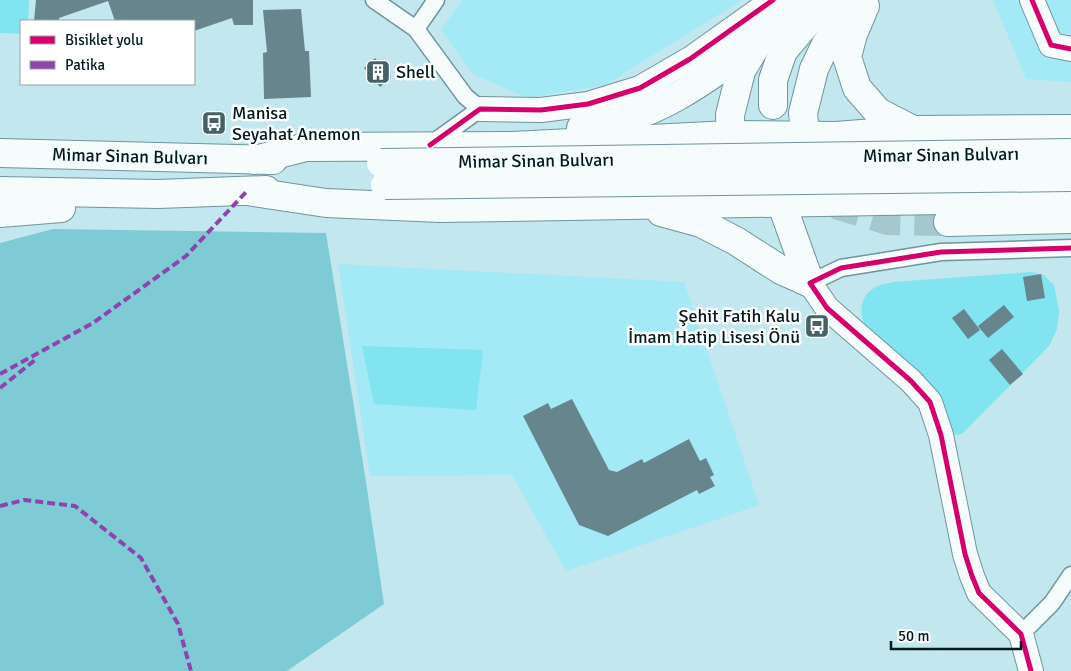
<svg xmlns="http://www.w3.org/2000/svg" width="1071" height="671" viewBox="0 0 1071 671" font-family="Signika,sans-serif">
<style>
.built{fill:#a3eaf6}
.green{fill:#82e3f1}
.forest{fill:#7ecbd6}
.building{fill:#67858c}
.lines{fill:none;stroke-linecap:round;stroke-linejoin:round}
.highway-tunnel{stroke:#a5c8cf;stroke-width:28;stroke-dasharray:28 14;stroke-linecap:butt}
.street-casing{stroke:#70959a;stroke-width:19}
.secondary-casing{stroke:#70959a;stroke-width:26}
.highway-casing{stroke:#70959a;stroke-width:30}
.street{stroke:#f6fbfc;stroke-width:16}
.secondary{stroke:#f6fbfc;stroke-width:24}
.highway{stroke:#f6fbfc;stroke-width:28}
.highway-bridge-casing{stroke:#70959a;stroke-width:30;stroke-linecap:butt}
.highway-bridge{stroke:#f6fbfc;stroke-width:28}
.quiet{stroke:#8e44ad;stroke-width:4;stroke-dasharray:8 4;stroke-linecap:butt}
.cycleway-casing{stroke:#fff;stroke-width:8}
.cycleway{stroke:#d6006c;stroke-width:5}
.labels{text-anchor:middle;stroke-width:5;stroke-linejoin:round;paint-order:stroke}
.poi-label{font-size:18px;fill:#00191d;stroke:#fff;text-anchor:start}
.street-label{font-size:18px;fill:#00191d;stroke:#fff}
</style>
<rect width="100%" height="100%" fill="#c2e7ee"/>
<!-- built -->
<path class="built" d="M462,0H742L605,85L527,98L473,74L441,30Z
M993,0H1071V82L1026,79Z
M338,264L684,282L759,505L566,571L512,475L370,476Z"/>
<!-- green -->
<path class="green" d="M0,0H29L28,21H21V34L0,33Z
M1031,272L1044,275L1054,285L1059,311L1057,329L1049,346L963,433L958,435L948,433L930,389L864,323C859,310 861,296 874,288C879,284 888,284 893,282Z
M362,346L483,350L476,410L374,404Z"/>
<!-- forest -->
<path class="forest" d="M53,229L326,233L366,482L384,604L287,671H0V243Z"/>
<!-- building -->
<path class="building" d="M36,0H253V25H234L232,18L194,31V21H115L108,1L59,18V21H34Z
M301,9L305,51H309L311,97L264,99L263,53L267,52L263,10Z
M375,58L391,77L380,87L364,68Z
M1041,274L1045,298L1027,301L1023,277Z
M1004,305L1014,317L988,338L978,326Z
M964,309L980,330L968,339L952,318Z
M1002,349L1023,374L1010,385L989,360Z
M572,399L609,470L617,472L642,459L644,463L689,439L700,461L706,458L714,475L710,477L715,486L699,494L697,490L608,536L579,525L523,416L548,403L551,409Z"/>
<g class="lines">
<!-- highway-tunnel -->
<path class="highway-tunnel" d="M834,202L839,206L888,221L948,222"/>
<defs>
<path id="street" d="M374,0L416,29L465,96L480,109L430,145
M416,29L436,0
M810,283L841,268L941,252L1071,248
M1021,634L1052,603L1071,575"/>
<path id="secondary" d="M1032,0L1051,45L1071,49
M480,109L541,110L588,104L640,88L690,59L773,0
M810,283L827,308L911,381L930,402L941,435L965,554L972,576L979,593L1021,634L1031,671"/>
<g id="highway">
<path d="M862,13L853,34L847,57L857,88L878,112L913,130"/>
<path d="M773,105V80L783,51L806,24L838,0"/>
<path d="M581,128C653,121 705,81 760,39C777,27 791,12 808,0"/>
<path id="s1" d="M0,153L273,160"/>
<path d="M731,153L730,115L741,71L757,44"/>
<path d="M807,154L803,113L814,69L826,44L865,6"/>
<path d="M255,160L306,147L512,146L730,135L836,136L913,130L1071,129"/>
<path d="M0,191L158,194L266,190"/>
<path d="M247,191L326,203L440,208L1071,198"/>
<path d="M781,202L810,283"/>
<path d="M661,212L701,223L736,241L781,270L810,283"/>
<path d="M0,213L61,208"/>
<path d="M948,222L1071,219"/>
</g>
</defs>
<!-- street casing -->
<use href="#street" class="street-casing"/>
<!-- secondary casing -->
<use href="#secondary" class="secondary-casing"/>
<!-- highway casing -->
<use href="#highway" class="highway-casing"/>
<!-- street -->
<use href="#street" class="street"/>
<!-- secondary -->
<use href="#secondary" class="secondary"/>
<!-- highway -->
<use href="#highway" class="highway"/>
<defs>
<g id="highway-bridge">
<path id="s2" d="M381,163L1071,153"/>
<path d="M385,185L1071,177"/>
</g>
</defs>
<!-- highway-bridge casing -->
<use href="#highway-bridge" class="highway-bridge-casing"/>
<!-- highway-bridge -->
<use href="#highway-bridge" class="highway-bridge"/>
<!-- quiet -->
<path class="quiet" d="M0,374L93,323L186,256L247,191
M0,388L35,360
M0,506L24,500L75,506L141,558L178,624L191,671"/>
<defs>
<path id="cycleway" d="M1032,0L1051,45L1071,49
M430,145L480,109L541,110L588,104L640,88L690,59L773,0
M1031,671L1021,634L979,593L972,576L965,554L941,435L930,402L911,381L827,308L810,283L841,268L941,252L1071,248"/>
</defs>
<!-- cycleway casing -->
<use href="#cycleway" class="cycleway-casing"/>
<!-- cycleway -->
<use href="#cycleway" class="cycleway"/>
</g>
<!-- icons -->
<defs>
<symbol id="building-square" viewBox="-11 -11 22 22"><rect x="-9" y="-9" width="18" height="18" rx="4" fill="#446166" stroke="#fff"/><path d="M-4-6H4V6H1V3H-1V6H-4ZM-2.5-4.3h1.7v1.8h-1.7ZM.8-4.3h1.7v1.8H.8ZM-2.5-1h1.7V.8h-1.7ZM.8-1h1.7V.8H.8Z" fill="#fff"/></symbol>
<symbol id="bus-square" viewBox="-11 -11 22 22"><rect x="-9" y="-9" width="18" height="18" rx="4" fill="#446166" stroke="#fff"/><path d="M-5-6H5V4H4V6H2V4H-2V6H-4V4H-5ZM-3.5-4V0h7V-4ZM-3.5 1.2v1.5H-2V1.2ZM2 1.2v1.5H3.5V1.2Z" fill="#fff"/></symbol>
</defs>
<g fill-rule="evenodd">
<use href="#building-square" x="364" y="58" width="28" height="28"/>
<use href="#bus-square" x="200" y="109" width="28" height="28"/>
<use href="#bus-square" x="803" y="312" width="28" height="28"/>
</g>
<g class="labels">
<!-- poi labels -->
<g class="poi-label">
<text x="396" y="78">Shell</text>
<text x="232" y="119">Manisa<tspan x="232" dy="21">Seyahat Anemon</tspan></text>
<text x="800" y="322" text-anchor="end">Şehit Fatih Kalu<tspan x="800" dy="21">İmam Hatip Lisesi Önü</tspan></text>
</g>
<!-- street labels -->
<g class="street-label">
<text dy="6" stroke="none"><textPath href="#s2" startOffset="560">Mimar Sinan Bulvarı</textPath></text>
<text dy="6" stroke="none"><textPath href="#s1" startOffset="130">Mimar Sinan Bulvarı</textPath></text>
<text dy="6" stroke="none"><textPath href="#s2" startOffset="155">Mimar Sinan Bulvarı</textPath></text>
</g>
</g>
<!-- legend -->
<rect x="20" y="20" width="175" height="65" fill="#ffffff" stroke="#99a3a5"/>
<rect x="30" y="36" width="25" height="8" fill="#d6006c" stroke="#99a3a5"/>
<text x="65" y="45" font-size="15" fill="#00191d">Bisiklet yolu</text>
<rect x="30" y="61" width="25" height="8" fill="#8e44ad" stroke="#99a3a5"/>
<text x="65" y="70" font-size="15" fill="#00191d">Patika</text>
<!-- scale -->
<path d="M891 641v8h130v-8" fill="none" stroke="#00191d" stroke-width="2.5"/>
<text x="898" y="641" font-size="15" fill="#00191d" stroke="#ffffff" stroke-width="4" paint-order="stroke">50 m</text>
</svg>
